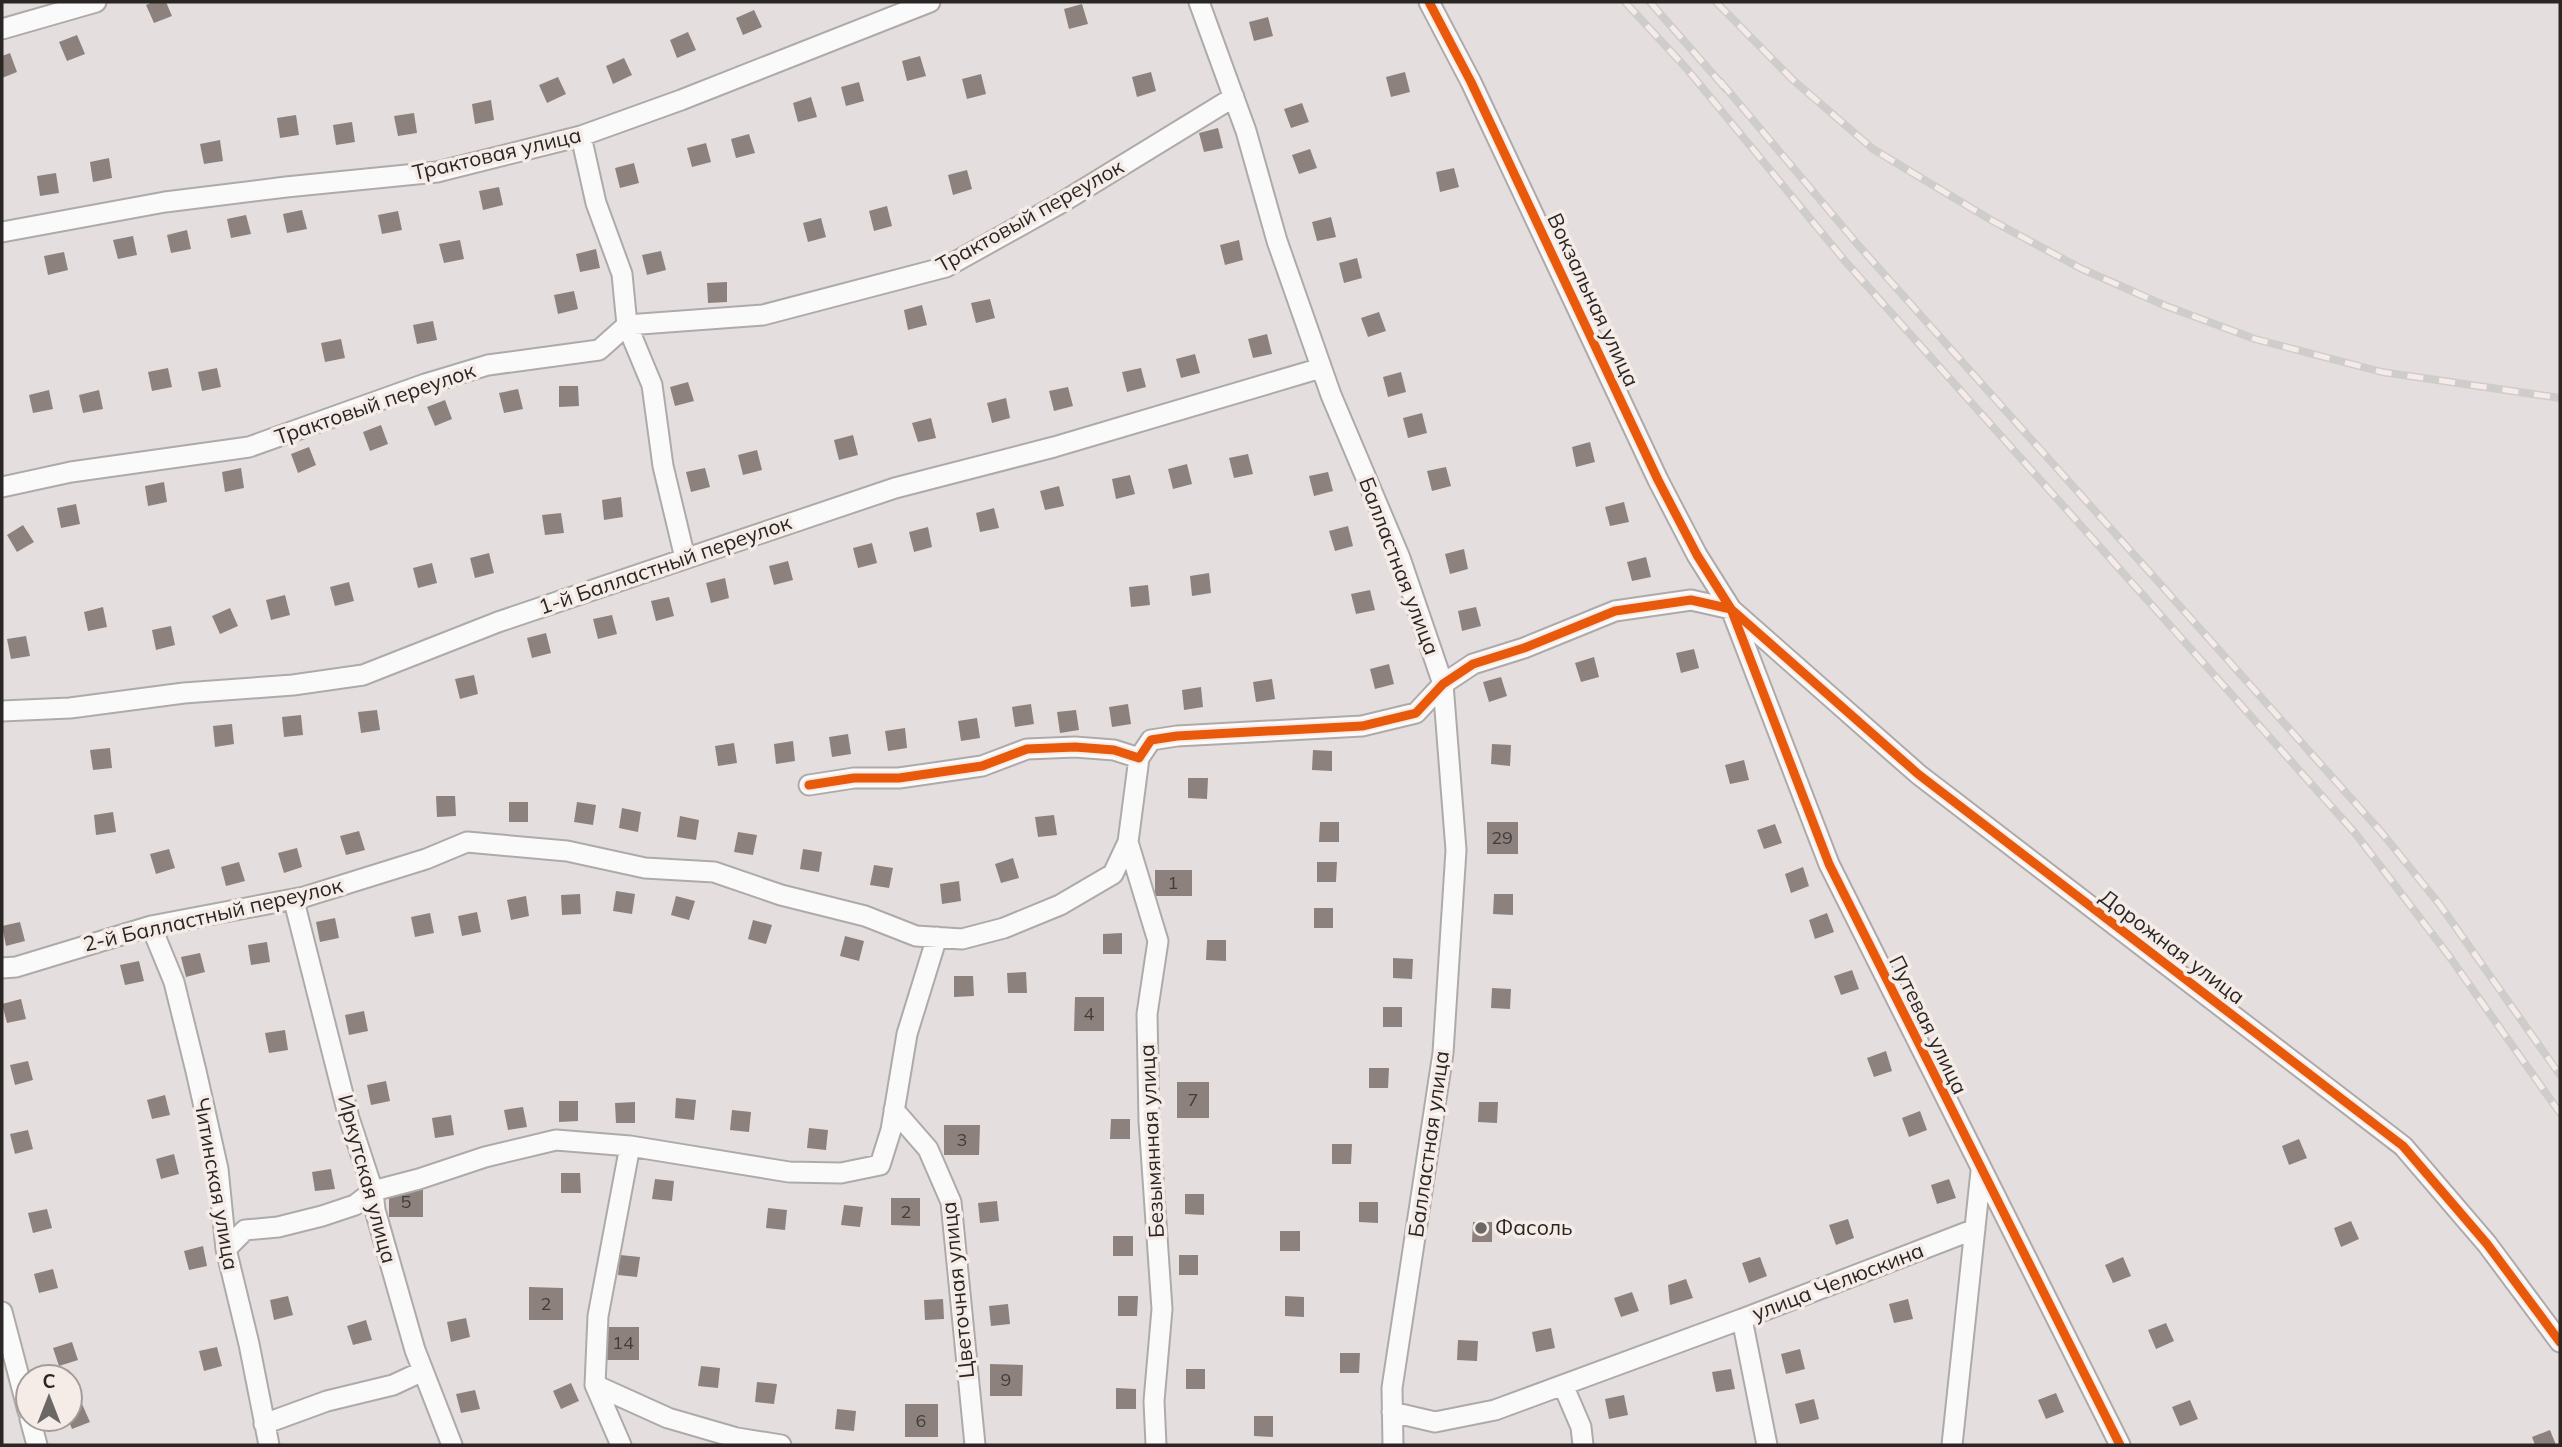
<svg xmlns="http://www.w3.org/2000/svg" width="2562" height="1447" viewBox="0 0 2562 1447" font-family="Mulish,sans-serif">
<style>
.building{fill:#8c817c}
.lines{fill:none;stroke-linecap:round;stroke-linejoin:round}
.street-casing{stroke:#aeaaa9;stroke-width:23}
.street{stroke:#fbfafa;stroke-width:19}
.rail-casing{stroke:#cfcdcc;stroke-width:8}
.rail{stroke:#f5ebe7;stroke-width:5;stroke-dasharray:16;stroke-linecap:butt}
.cycleway-casing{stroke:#f5ebe7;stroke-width:13}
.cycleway{stroke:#e8590c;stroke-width:9}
.poi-dot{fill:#6a6765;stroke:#f5ebe7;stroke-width:2.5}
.labels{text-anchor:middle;stroke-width:7;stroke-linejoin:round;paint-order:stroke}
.number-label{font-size:18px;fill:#423d3a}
.street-label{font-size:21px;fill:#292624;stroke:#f5ebe7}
.poi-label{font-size:21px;fill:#292624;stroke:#f5ebe7;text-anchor:start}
</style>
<rect width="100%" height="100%" fill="#e4dfde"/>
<!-- building -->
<path class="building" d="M153,2H166L172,16L154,23L146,5Z
M1082,4L1088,24L1069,29L1064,9Z
M754,10L762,27L743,35L736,18Z
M1268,17L1273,36L1254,41L1249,22Z
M688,32L696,50L677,58L670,40Z
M77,35L85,54L67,61L59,42Z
M10,53L17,72L2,78V56Z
M920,56L926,76L907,81L902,61Z
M624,58L632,75L613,84L606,66Z
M1151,72L1156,91L1137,97L1132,77Z
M1405,72L1410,92L1391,97L1386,77Z
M981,74L986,94L967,99L962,79Z
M558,77L566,94L547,103L539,85Z
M859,82L864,101L846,106L841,87Z
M811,97L817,117L798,122L793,103Z
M491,100L494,120L475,124L472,104Z
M1302,103L1309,122L1291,128L1284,109Z
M414,113L417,133L398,136L394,116Z
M296,115L299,135L280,138L277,118Z
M352,122L355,142L336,145L333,125Z
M1218,128L1223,148L1204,152L1199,133Z
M749,134L755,153L736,158L731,139Z
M220,140L223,161L204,164L200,144Z
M706,143L711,162L692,167L687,148Z
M1310,149L1317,168L1299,174L1292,155Z
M109,158L112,178L93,182L90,162Z
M634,163L639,183L620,188L615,168Z
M1454,168L1459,187L1440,192L1436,172Z
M967,170L972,189L953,195L948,175Z
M56,173L59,193L40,196L37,176Z
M499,187L503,205L483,210L479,191Z
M887,206L892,226L874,231L869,211Z
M302,210L307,229L287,233L283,214Z
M398,211L402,230L382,234L378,215Z
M246,215L251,234L231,238L227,219Z
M1331,217L1336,237L1317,241L1312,222Z
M821,218L826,237L808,242L803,223Z
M187,230L191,249L171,253L167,235Z
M133,236L137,255L118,259L113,240Z
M460,240L464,259L444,263L439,244Z
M1239,240L1243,260L1225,265L1220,245Z
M596,249L600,268L580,272L576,254Z
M661,251L666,270L647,275L642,255Z
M64,252L68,270L48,275L44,256Z
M1357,258L1362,278L1344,283L1339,263Z
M727,282V302L708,303L707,283Z
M574,291L578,309L558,314L554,295Z
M990,299L995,318L976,323L971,303Z
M922,305L927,325L908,330L904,310Z
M1379,312L1386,331L1368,337L1361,318Z
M433,321L437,340L417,344L413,325Z
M1267,334L1272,354L1253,358L1248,339Z
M341,339L345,358L325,362L321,343Z
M1195,354L1200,373L1181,378L1176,359Z
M168,368L172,387L152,391L148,372Z
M217,368L221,387L202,391L198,372Z
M1141,368L1146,387L1127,392L1122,372Z
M1401,372L1406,392L1388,397L1383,377Z
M688,382L694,401L675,406L670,387Z
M559,386H578L579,406L559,407Z
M1068,387L1073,406L1054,411L1049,391Z
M518,389L523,409L504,413L499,393Z
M49,390L53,409L33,413L29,395Z
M99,390L103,409L83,413L79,395Z
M1006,398L1010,418L992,423L987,403Z
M445,400L452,419L435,426L427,407Z
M1422,413L1427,433L1408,438L1403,418Z
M931,418L936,438L918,442L912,423Z
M381,425L388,444L370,451L363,432Z
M853,435L858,455L839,460L834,440Z
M1590,442L1595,462L1576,467L1572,447Z
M309,447L316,465L298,473L291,454Z
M757,450L762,470L743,475L738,455Z
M1248,454L1253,474L1234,478L1229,458Z
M1187,464L1192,484L1173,489L1168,469Z
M1446,467L1451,486L1432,491L1427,471Z
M241,468L244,488L225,492L222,472Z
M705,468L710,487L691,492L686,472Z
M1328,472L1333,491L1314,496L1309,476Z
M1130,475L1135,494L1116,499L1112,479Z
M164,482L167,502L148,506L145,486Z
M1059,486L1064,506L1045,510L1040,491Z
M621,497L623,517L604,520L602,500Z
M1624,502L1629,522L1610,526L1605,507Z
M76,504L80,524L61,528L57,508Z
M994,508L999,528L980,532L976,513Z
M561,513L564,533L545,535L542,515Z
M23,525L34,542L17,552L7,535Z
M1348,526L1353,546L1335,551L1329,531Z
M928,527L932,547L914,552L909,532Z
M872,543L877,563L858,568L853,548Z
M1464,549L1468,569L1450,574L1445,554Z
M489,553L494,573L475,578L470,558Z
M1646,557L1651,577L1632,581L1627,562Z
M788,561L793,580L774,585L769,566Z
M432,563L437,583L418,588L413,568Z
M1209,573L1211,593L1192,596L1190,576Z
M725,578L729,598L711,603L706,583Z
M349,582L354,601L335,606L330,587Z
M1148,585L1150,605L1131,607L1129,587Z
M1370,590L1375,610L1356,614L1351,594Z
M285,595L290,615L271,620L266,600Z
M669,597L674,616L656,621L651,601Z
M103,607L107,627L88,631L84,612Z
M1476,607L1481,626L1462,631L1458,611Z
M230,608L238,626L220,634L212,616Z
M612,615L617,634L598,639L593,619Z
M171,626L175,645L156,650L152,630Z
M546,633L551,653L532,658L527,638Z
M26,636L30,656L11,659L7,639Z
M1694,649L1699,668L1681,673L1676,653Z
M1594,657L1599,677L1581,682L1575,663Z
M1389,664L1394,684L1375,689L1370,669Z
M474,675L478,694L460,699L455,679Z
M1501,677L1507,696L1489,702L1483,682Z
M1272,679L1275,699L1256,702L1253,682Z
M1201,687L1203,707L1184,710L1182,690Z
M1031,704L1034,724L1015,727L1012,707Z
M1128,704L1131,724L1112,727L1109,707Z
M377,710L380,730L361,733L358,712Z
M1076,710L1079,730L1060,733L1057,712Z
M301,715L303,735L284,737L282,717Z
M977,718L980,738L961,741L958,721Z
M232,724L234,744L215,747L213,726Z
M905,728L907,748L888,751L885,731Z
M848,734L851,754L832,757L829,737Z
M793,741L795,761L776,764L774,744Z
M734,743L737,763L718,766L715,746Z
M1492,744L1511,745L1510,766L1491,764Z
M110,748L112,768L93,770L90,750Z
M1313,750L1332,751V771L1312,770Z
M1744,760L1749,780L1730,784L1725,765Z
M1188,778H1208L1207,799L1188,798Z
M436,796H455L456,816L437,817Z
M509,802H528V822H509Z
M577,802L596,805L593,825L574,822Z
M622,808L641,812L638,832L619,828Z
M113,812L116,832L96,835L94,815Z
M1054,815L1057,835L1038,837L1035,817Z
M680,816L699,820L696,840L677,837Z
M1320,822H1339V842H1319Z
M1487,822H1518V854H1487Z
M1775,824L1782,843L1764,849L1757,830Z
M359,831L365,850L346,855L340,836Z
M738,832L757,835L753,855L734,852Z
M297,848L302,867L284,873L278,853Z
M169,849L175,868L156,874L150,854Z
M803,849L822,852L819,872L800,869Z
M1013,858L1019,878L1001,883L995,864Z
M239,862L245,881L226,886L221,867Z
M1317,862H1337L1336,882H1317Z
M874,865L893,868L889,888L870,885Z
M1803,867L1809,886L1791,893L1785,874Z
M1155,870H1192V896H1155Z
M959,881L961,901L942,904L940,884Z
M616,891L635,894L632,914L613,911Z
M580,894L581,914L562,915L561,895Z
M1494,894H1513V915L1493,914Z
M526,896L529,916L511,920L507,900Z
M676,896L695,901L689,920L671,915Z
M1314,908H1333V928H1314Z
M477,912L481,932L462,936L458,916Z
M430,913L434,933L415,937L411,917Z
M1827,913L1834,932L1815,939L1809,920Z
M335,918L339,938L320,942L316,922Z
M753,920L772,925L766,944L748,939Z
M20,922L25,941L6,946L2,926Z
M1122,933V954H1103V934Z
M845,936L864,941L859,961L840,956Z
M1207,940H1226V961L1206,960Z
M267,942L270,962L251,965L248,945Z
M200,953L205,972L186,977L181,957Z
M1393,958L1413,959L1412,979L1393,978Z
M139,961L144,981L125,985L120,965Z
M1852,970L1859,989L1841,995L1834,976Z
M1026,972L1027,993H1008L1007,973Z
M954,976H973L974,996L954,997Z
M1492,988L1511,989L1510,1009L1491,1008Z
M1075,997H1104V1031H1074Z
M21,999L26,1019L7,1023L2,1004Z
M1383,1007H1402V1027H1383Z
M364,1011L368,1031L349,1035L345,1015Z
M285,1030L288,1050L269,1053L265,1033Z
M1886,1051L1892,1071L1874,1077L1867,1058Z
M28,1061L33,1080L15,1085L10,1065Z
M1369,1068H1389L1388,1088H1369Z
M386,1081L390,1101L371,1105L367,1085Z
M1177,1082H1209V1118H1177Z
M165,1095L170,1115L152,1119L147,1100Z
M676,1098L696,1100L694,1120L675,1118Z
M559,1101H578V1121L559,1122Z
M635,1102V1123H616L615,1103Z
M1479,1102H1498L1497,1123L1478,1122Z
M523,1107L527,1127L508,1130L504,1110Z
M732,1110L751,1112L749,1132L730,1130Z
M1920,1111L1927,1130L1909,1137L1902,1118Z
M451,1115L454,1135L435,1138L432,1118Z
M1111,1119H1130V1139H1110Z
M944,1125H980L979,1155H944Z
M809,1128L828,1130L826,1150L807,1148Z
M28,1130L33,1149L15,1154L10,1134Z
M2299,1139L2307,1158L2289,1165L2282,1146Z
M1332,1144H1352L1351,1164H1332Z
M174,1154L179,1174L161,1179L156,1159Z
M331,1169L335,1189L315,1191L312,1172Z
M561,1173H580L581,1193H561Z
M655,1179L674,1181L672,1201L652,1199Z
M1949,1179L1956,1198L1937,1204L1931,1185Z
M389,1187H423V1217H389Z
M1185,1194H1204V1215L1185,1214Z
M891,1198H920V1226L891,1225Z
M997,1201L999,1221L980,1223L978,1203Z
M1359,1202H1378V1223L1359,1222Z
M844,1205L863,1207L860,1227L841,1225Z
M768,1208L787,1210L785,1230L766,1228Z
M47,1209L52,1228L33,1233L28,1213Z
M1848,1219L1854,1238L1836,1245L1829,1225Z
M2351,1221L2359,1239L2341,1247L2334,1228Z
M1473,1222H1492V1242H1472Z
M1280,1231H1300V1251H1280Z
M1113,1236H1133V1256H1113Z
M203,1246L207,1266L189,1270L184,1251Z
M620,1255L640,1257L637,1277L618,1275Z
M1179,1255H1198V1275H1179Z
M1760,1257L1767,1276L1749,1283L1742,1263Z
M2123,1257L2131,1276L2113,1283L2105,1265Z
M53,1269L58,1288L39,1293L34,1274Z
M1686,1279L1693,1298L1670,1305L1668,1285Z
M529,1287L563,1288V1320H529Z
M1632,1292L1639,1311L1621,1317L1614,1298Z
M288,1296L293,1315L274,1320L270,1300Z
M1118,1296H1138L1137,1316H1118Z
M1285,1296L1304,1297V1317L1285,1316Z
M943,1299L944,1319L925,1320L924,1300Z
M1908,1299L1913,1319L1894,1323L1889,1304Z
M1008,1304L1010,1324L991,1326L989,1306Z
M466,1318L470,1337L451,1342L447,1322Z
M366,1320L372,1340L353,1345L347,1326Z
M2166,1323L2174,1341L2156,1349L2148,1330Z
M607,1327H639V1360H607Z
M1551,1328L1555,1348L1536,1352L1532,1332Z
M1458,1340L1478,1341L1477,1361L1457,1360Z
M72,1342L78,1360L59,1366L53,1348Z
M217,1347L222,1366L204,1371L199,1351Z
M1800,1349L1805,1369L1786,1374L1781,1354Z
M1340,1353H1360L1359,1373H1340Z
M990,1364L1023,1365L1022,1396H990Z
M701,1366L720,1368L718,1388L698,1386Z
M1186,1369H1205V1389H1186Z
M1731,1369L1735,1389L1716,1392L1712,1372Z
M757,1382L777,1384L774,1404L755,1402Z
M571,1383L579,1401L561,1409L553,1391Z
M1116,1388L1136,1389V1409H1116Z
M475,1390L480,1409L461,1413L456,1394Z
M2056,1393L2064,1412L2046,1419L2038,1400Z
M1624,1395L1628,1415L1609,1419L1605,1399Z
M1814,1399L1819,1419L1800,1424L1795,1404Z
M2190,1400L2198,1419L2180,1426L2172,1407Z
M82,1404L90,1422L72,1429L68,1419H70V1408Z
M905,1404H938V1437H905Z
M837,1409L856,1411L854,1431L835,1429Z
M1254,1416H1273V1437L1254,1436Z
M2550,1430L2556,1445H2535L2532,1437Z"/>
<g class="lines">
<defs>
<path id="street" d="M1199,2L1246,131L1277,241L1331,395L1400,558L1443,684L1456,850L1443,1053L1392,1388L1393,1445
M1429,2L1471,82L1658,480L1697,555L1731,609L1829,864L2120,1445
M2,29L96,2
M581,136L596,203L622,274L627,325L652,385L663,466L685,558
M2,232L165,202L286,187L437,172L581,136L681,100L930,2
M2,487L71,472L249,447L425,384L488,365L599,350L627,325L763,315L946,267L1061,203L1234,97
M2,711L70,708L184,693L293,685L363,675L498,622L895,488L1054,447L1321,368
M809,785L854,778H899L982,766L1027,749L1075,747L1114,750L1139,758L1151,740L1177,736L1362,726L1416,713L1443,684L1473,664L1524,648L1615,611L1691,600L1731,609L1918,774L2403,1146L2487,1244L2560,1342
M1128,842L1158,941L1147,1014L1149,1121L1162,1309L1154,1401L1156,1445
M296,909L349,1118L373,1191L375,1210L415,1350L452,1445
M151,926L174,982L196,1071L218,1169L226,1249L249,1344L269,1445
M2,968L16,967L151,926L304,897L426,859L467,842L567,851L645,868L714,872L781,895L865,916L916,936L962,939L1004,928L1060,905L1113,874L1128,842L1139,758
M894,1110L928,1149L951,1202L975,1445
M226,1249L245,1230L278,1227L322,1216L355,1205L373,1191L419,1179L485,1157L556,1140L630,1146L789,1172L841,1173L880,1165L891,1130L907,1034L937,937
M2,1312L28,1411
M595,1385L668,1418L737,1438L781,1445
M1563,1385L1581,1427L1583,1445
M1392,1412L1435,1422L1495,1410L1742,1319
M30,1419L37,1445
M264,1424L327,1401L393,1385L423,1371
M621,1445L595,1385L598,1316L630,1146
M1767,1445L1742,1319L1975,1229
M1952,1445L1981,1171"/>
</defs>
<!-- street casing -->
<use href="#street" class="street-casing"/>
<!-- street -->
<use href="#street" class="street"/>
<defs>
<path id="rail" d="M1625,2L1687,69L1845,261L2355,833L2449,956L2560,1113
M1650,2L1726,89
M1716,2L1793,80L1873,149L1991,220L2080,268L2166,306L2255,339L2382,372L2560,398
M1720,81L1859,246L2382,833L2440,905L2560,1075"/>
</defs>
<!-- rail casing -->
<use href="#rail" class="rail-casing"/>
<!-- rail -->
<use href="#rail" class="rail"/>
<defs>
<path id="cycleway" d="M1429,2L1471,82L1658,480L1697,555L1731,609L1829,864L2120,1445
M809,785L854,778H899L982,766L1027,749L1075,747L1114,750L1139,758L1151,740L1177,736L1362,726L1416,713L1443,684L1473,664L1524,648L1615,611L1691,600L1731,609L1918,774L2403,1146L2487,1244L2560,1342"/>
</defs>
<!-- cycleway casing -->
<use href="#cycleway" class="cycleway-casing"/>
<!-- cycleway -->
<use href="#cycleway" class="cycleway"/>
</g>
<!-- markers -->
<circle class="poi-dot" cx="1481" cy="1228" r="7"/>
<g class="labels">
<!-- number labels -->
<g class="number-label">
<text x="1502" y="844">29</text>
<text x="1173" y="889">1</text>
<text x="1089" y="1020">4</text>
<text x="1193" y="1106">7</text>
<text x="962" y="1146">3</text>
<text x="406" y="1208">5</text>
<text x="906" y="1218">2</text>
<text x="546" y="1310">2</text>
<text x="623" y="1349">14</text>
<text x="1006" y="1386">9</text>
<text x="921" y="1427">6</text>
</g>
<!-- street labels -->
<g class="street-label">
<text transform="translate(497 154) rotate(-13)" y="7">Трактовая улица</text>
<text transform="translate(1030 216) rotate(-29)" y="7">Трактовый переулок</text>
<text transform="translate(1593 300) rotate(65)" y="7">Вокзальная улица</text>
<text transform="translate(375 404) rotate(-19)" y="7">Трактовый переулок</text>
<text transform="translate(665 565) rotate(-19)" y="7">1-й Балластный переулок</text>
<text transform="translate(1399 566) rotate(69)" y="7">Балластная улица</text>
<text transform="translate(213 915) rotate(-13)" y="7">2-й Балластный переулок</text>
<text transform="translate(2172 947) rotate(37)" y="7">Дорожная улица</text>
<text transform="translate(1928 1025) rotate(64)" y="7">Путевая улица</text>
<text transform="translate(1152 1141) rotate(-93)" y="7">Безымянная улица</text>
<text transform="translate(1429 1144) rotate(-82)" y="7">Балластная улица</text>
<text transform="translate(367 1179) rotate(75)" y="7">Иркутская улица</text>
<text transform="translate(216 1184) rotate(80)" y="7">Читинская улица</text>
<text transform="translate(1838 1282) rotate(-21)" y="7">улица Челюскина</text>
<text transform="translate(958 1290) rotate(-96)" y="7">Цветочная улица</text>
</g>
<!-- poi labels -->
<g class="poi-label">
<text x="1495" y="1235">Фасоль</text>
</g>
</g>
<!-- border -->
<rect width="2562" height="1447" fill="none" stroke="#292624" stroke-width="7"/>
<!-- north arrow -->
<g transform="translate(49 1398)"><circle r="33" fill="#f5ebe7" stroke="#a39c99" stroke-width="2"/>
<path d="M0-5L12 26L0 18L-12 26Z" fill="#6a6765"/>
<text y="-10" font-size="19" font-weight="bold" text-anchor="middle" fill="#292624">С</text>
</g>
</svg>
